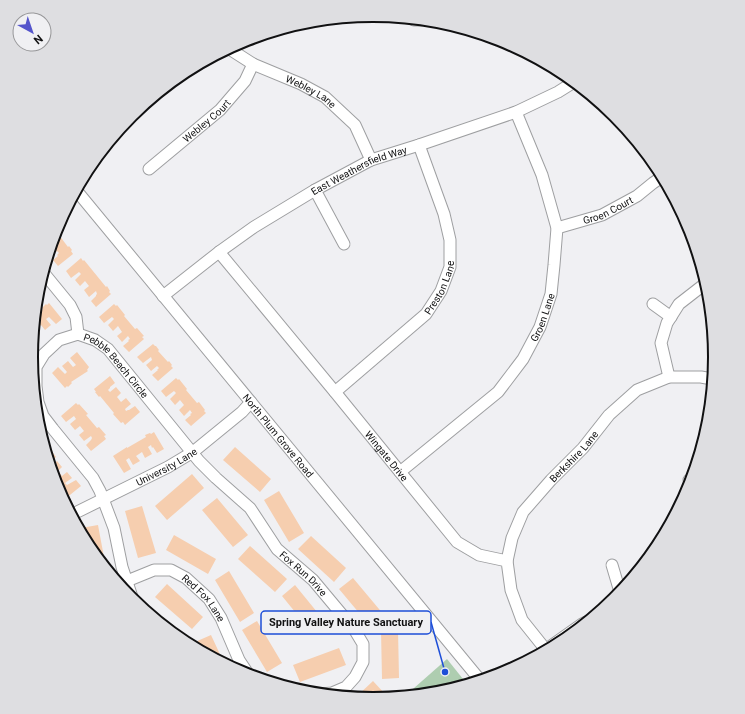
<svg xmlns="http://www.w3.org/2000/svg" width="745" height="714" viewBox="0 0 745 714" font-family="Roboto,sans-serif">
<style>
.green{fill:#aecdb0}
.building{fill:#f6ceaf}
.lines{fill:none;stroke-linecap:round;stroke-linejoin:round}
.minor-casing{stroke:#9e9fa1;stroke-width:13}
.minor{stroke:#fff;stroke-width:11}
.labels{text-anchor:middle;stroke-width:3.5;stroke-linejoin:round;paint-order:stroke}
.street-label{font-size:10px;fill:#111112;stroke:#f0f0f3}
.rim{fill:none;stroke:#111112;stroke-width:2}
.leader{fill:none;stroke:#1d4ed8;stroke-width:1.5}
.callout-dot{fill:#1d4ed8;stroke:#f0f0f3;stroke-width:1.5}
.callout{fill:#f0f0f3;stroke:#1d4ed8;stroke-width:1.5}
.callout-label{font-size:11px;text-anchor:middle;font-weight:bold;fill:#111112}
</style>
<rect width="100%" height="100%" fill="#f0f0f3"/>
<!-- green -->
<path class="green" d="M447,659L467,684L439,692L405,696Z"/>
<!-- building -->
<path class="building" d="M56,231L68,247L69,246L72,250L71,251L73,254L58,266L53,260L58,256L57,255L59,253L57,251L51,256L48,253L50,247L53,245L51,243Z
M81,258L83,261L84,260L106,287L107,286L110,291L109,292L111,294L96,307L91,301L96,296V295L97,294L96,291L89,297L84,290L89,286L85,281L80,286L75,280L81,274L79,272L71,278L66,271Z
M49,303L62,319L56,324L49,317L46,319L51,325L45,330L41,325L36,329L40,334L34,340L32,337L35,316L43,309L42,308L46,304L47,305Z
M114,304L116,306L117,305L125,315L124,316L135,329L137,328L144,336L142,337L144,339L129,352L123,346L129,341L128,340L130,339L128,336L122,342L117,336L122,332L118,326L113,331L108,325L114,319L112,317L104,323L99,317Z
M153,344L155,346H156L159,350L158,351L168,362L169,361L172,365L171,366L173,368L158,381L152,375L158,370H157L159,368L157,366L151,371L146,365L152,360L151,357L143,363L137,357Z
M77,352L89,367L87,370L88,371L71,382L72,383L68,387L67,386L65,388L52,373L58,367L65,374L67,372L62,366L68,361L73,367L76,365L70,358Z
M110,376L115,383L110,387V388L108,390L110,392L116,387L121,393L117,397L121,402L126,398L131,404L125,409L126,411L128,410H129L135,406L140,412L125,425L123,422L121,423L113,414L114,413L100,396L99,397L95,392H96L94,389Z
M176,378L178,380L179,379L187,389L186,390L197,403L199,402L205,410L204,411L206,413L191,426L185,420L191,415L190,414L192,413L190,410L184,416L179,410L184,405L180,400L175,405L170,399L176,393L174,391L166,397L161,391Z
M76,403L78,405L79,404L88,414L86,415L97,428L99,427L106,435L104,436L106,439L91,451L86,445L91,440L92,438L91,436L84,441L79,435L84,431L80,426L75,430L70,424L76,419L74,416L66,422L61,416Z
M154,432L164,449L157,453L153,447L152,448L151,445L148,447L152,454L145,458L142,452L136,456L140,461L133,465L129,458L126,460L131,469L124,473L113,456L127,447V448L146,437L145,435L150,433L151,434Z
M235,447L271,479L260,492L223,460Z
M51,450L56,457L51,461V462L49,464L51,466L57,461L62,467L58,471L62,476L67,472L72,478L65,483L67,485L76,480L81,486L65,499L63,496L62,497L60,495L56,488L46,454Z
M192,474L204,488L167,520L155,506Z
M279,491L304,533L289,542L264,500Z
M217,498L248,535L233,547L202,510Z
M142,506L156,553L138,558L125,511Z
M98,525L106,568L88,547L83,537L81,528Z
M174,535L216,559L208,574L166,550Z
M311,536L346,568L334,582L298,549Z
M250,546L287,579L275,592L238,559Z
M229,571L254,613L240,622L215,580Z
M353,578L384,615L370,626L339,589Z
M167,584L203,617L192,629L155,597Z
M295,585L326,623L313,634L282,596Z
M257,621L282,663L267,672L242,630Z
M398,629L399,678L382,679L381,630Z
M211,635L224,663L199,650L195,642Z
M339,648L346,665L300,682L293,665Z
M373,681L385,694L381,698L372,699L356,697Z"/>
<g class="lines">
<defs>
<g id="minor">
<path d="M412,19L414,20H421"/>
<path id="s1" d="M228,48L253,64L301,84L325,97L355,125L371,160"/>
<path id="s2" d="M149,169L220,110L245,81L253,64"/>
<path id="s3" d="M76,190L480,680"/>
<path d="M315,190L344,244"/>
<path id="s4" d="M557,228L602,215L637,196L653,183L662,177"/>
<path id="s5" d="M219,252L335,392L457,542L479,555L507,561L511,590L522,620L546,650"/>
<path d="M43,272L70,305L76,317L78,334"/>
<path id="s6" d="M163,296L219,252L254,227L315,190L371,160L419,145L516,112L558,92L574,82"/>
<path d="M653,304L671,317"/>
<path d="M669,377L661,343L667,323L679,304L706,283"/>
<path id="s7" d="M335,392L426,314L441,291L450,267V240L444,214L419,145"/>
<path id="s8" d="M400,472L498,392L523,359L540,327L551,294L554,265L557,228L542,175L516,112"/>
<path d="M689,480L690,481"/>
<path id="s9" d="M71,515L168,467L193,452L242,412L251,402"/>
<path id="s10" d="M507,561L512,538L523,512L551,480L583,448L609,415L637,390L669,377H701L712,379"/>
<path d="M612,565L620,592"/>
<path id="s11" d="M127,581L154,570H171L186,578L209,599L221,618L239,660L249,675"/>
<path id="s12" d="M133,600L122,567L114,528L100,491L93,478L53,429L43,416L38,402L36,386V367L44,354L59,340L78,334L95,340L108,349L199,461L216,478L250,508L277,549L313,580L354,629L363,644V662L355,677L346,687L332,693L321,694"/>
<path d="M541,653L582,624L586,622"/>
</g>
</defs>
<!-- minor casing -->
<use href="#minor" class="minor-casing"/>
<!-- minor -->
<use href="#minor" class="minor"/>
</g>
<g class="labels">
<!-- street labels -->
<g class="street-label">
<text dy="4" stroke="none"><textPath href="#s1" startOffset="94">Webley Lane</textPath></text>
<text dy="4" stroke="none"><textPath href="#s2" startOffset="75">Webley Court</textPath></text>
<text dy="4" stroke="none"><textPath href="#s6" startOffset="234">East Weathersfield Way</textPath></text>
<text dy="4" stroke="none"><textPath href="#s4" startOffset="54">Groen Court</textPath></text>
<text dy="4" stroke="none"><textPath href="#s7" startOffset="150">Preston Lane</textPath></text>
<text dy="4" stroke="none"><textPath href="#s8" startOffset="214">Groen Lane</textPath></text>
<text dy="4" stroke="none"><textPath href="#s12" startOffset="365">Pebble Beach Circle</textPath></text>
<text dy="4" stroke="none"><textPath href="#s3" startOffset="318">North Plum Grove Road</textPath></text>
<text dy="4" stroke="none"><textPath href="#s5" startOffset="264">Wingate Drive</textPath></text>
<text dy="4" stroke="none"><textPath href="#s10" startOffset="127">Berkshire Lane</textPath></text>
<text dy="4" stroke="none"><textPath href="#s9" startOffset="107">University Lane</textPath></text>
<text dy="4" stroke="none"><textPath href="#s12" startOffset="647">Fox Run Drive</textPath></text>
<text dy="4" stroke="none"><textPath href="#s11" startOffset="90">Red Fox Lane</textPath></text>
</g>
</g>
<!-- crop -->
<path d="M0 0H745V714H0ZM38 357a335 335 0 1 1 670 0a335 335 0 1 1-670 0Z" fill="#dedee1" fill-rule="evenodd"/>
<path class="rim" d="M38 357a335 335 0 1 1 670 0a335 335 0 1 1-670 0Z"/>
<!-- callouts -->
<path class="leader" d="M445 672L431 622"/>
<circle class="callout-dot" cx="445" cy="672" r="4"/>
<rect class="callout" x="261" y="611" width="170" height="23" rx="4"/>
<g class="callout-label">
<text x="346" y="626">Spring Valley Nature Sanctuary</text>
</g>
<!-- north arrow -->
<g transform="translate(32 32) rotate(140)"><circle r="19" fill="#f0f0f3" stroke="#979799"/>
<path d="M0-3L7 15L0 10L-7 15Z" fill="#5454cb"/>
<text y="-6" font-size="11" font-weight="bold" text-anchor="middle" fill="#111112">N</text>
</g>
</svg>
